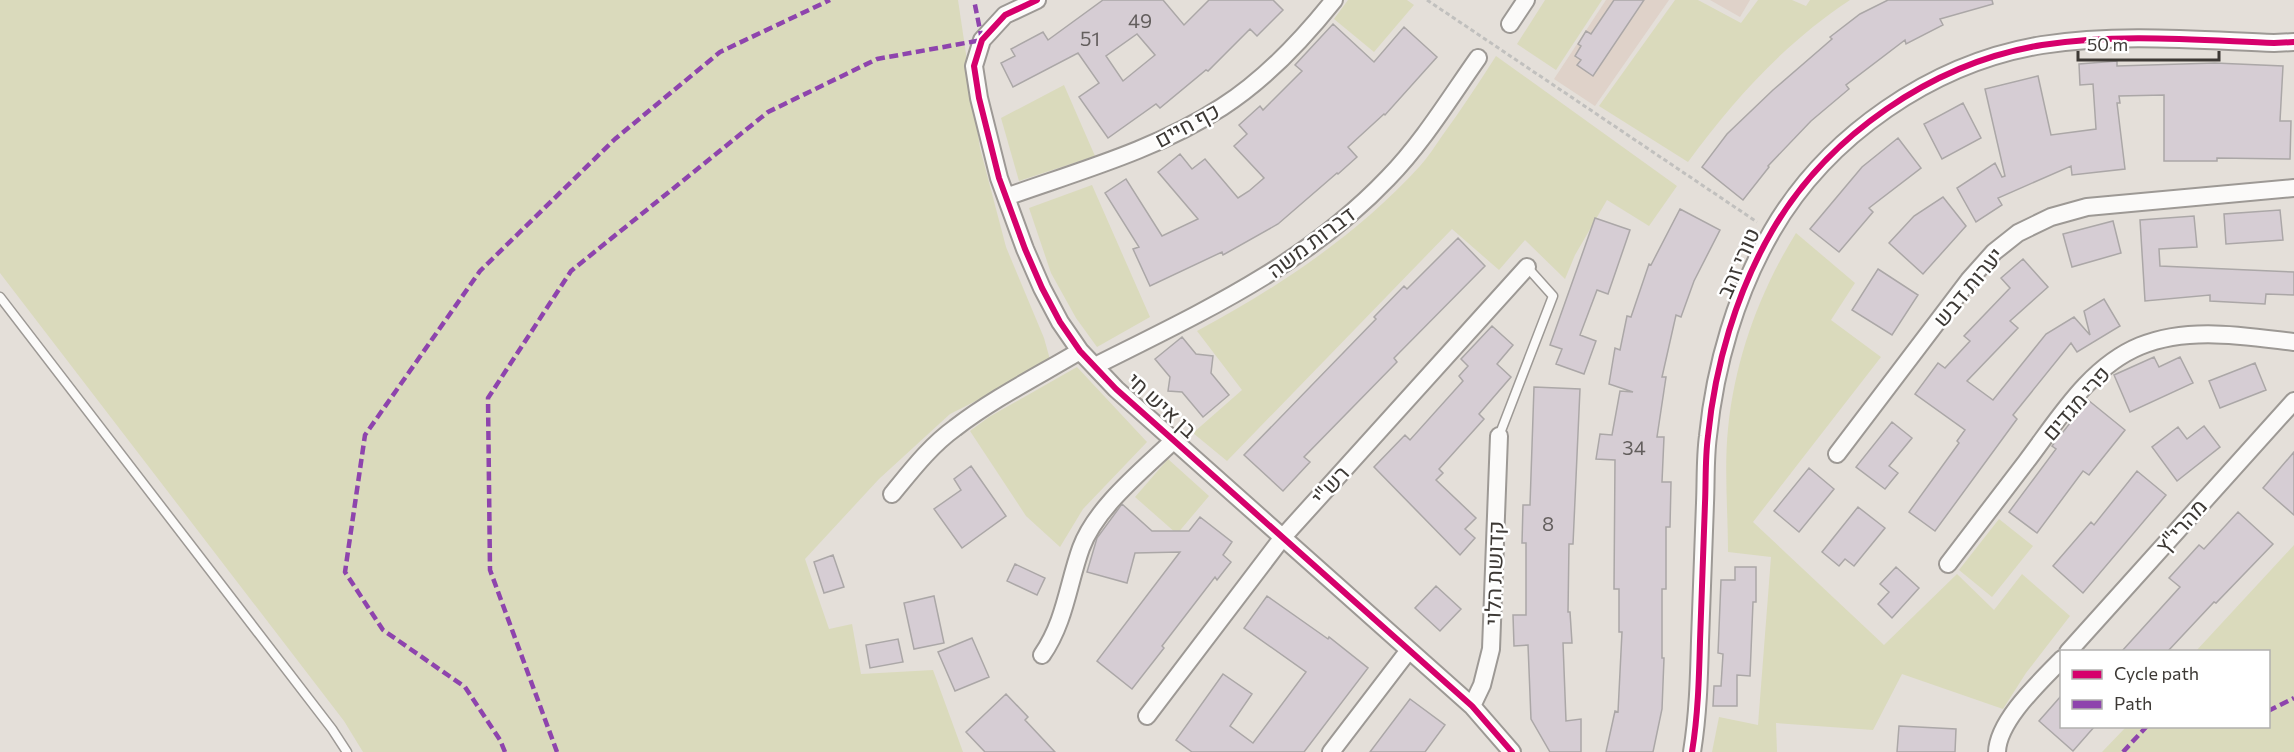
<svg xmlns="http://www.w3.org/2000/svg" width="2294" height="752" viewBox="0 0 2294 752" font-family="Commissioner,Heebo,sans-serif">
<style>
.education{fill:#dfd2c9}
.green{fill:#dadabc}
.building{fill:#d6cdd4;stroke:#aba7a7;stroke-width:1.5;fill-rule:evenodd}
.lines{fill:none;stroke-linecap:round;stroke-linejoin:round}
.service-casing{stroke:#9d9995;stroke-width:11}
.minor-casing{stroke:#9d9995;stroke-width:20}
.path{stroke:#c1c0be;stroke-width:3;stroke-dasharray:4.5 3;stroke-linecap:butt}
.service{stroke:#fbfaf9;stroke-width:8}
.minor{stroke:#fbfaf9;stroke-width:16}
.quiet{stroke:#8e44ad;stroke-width:4.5;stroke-dasharray:9 4.5;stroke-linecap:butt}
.cycleway-casing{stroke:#fff;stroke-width:10}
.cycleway{stroke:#d6006c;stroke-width:6}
.labels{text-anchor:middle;stroke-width:5;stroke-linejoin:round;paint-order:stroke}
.number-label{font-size:20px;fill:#635e5d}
.street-label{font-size:22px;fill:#3d3935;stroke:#fff}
</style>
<rect width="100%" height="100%" fill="#e4dfd9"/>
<!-- education -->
<path class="education" d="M1606,0H1669L1595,106L1554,79Z
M1710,0H1750L1740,17Z"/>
<!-- green -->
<path class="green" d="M0,0H958L980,148L1006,247L1044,338L1051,363L950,414L879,479L805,559L829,629L852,624L861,674L933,670L963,752H363L344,721L0,273Z
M1348,0H1407L1414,5L1374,52L1334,19Z
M1545,0H1602L1556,70L1517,44Z
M1675,0H1698L1741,23L1758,0H1792L1806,6L1810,0H1850C1785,43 1734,99 1688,162L1599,106Z
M1496,56L1677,186L1649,226L1607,200L1575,255L1565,279L1525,240L1499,270L1452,229L1227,461L1193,433L1242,390L1197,331C1279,287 1357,235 1420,166C1428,157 1435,146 1442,136C1461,110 1478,84 1496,56Z
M1064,85L1095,156L1019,181L1001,118Z
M1092,185L1150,317L1097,347L1076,318L1051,273L1029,208Z
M1796,233L1855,283L1831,320L1881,357L1753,522L1884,645L1957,574L1994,610L2022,574L2070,616L2026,673L2003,709L1902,674L1873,730L1776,723L1777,752H1712L1719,717L1758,725L1771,557L1728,552C1728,514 1724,467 1728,429C1735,359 1759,293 1796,233Z
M1077,367L1147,442L1083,509L1060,547L1026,516L970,431L989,417Z
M1168,459L1209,496L1177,534L1135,497Z
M1999,519L2033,546L1992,597L1959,570Z
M2294,545V752H2102L2126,727L2268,726V652L2196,651Z"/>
<!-- building -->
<path class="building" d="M1103,0H1163L1184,25L1209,0H1273L1283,10L1257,36L1250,29L1208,71L1206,70L1160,108L1156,104L1108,138L1079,97L1099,83L1078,53L1013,87L1001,63L1015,56L1011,49L1043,32L1048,40ZM1137,34L1155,55L1123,81L1106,56Z
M1614,0H1644L1593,76L1577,65L1581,60L1575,56L1581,46L1578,44L1586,31L1591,34Z
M1888,0H1992L1993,4L1940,19L1943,25L1906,44L1905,40L1846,85L1849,89L1811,121L1768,166L1769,167L1743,200L1702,167L1727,134L1773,90L1832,39L1830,37L1860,14Z
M1333,24L1374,62L1404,27L1437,57L1385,115L1384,114L1348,147L1357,157L1338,174L1337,173L1278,224L1223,255L1222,252L1150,286L1133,249L1139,247L1105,193L1126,179L1162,236L1198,219L1158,172L1180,154L1192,169L1205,159L1238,198L1249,191L1264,178L1234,146L1247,134L1239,125L1260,106L1263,110L1302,71L1295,65Z
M2117,61V66L2215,63L2283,66L2280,121H2291L2290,159L2217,158V161H2164V95L2119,96L2120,103H2117L2125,169L2072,175L2071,166L1998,198L2002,205L1976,222L1957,188L1995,163L2002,177L2005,176L1985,89L2038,76L2051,135L2096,129L2093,84L2080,85L2079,64Z
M1963,103L1981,138L1942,159L1924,124Z
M1898,138L1921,168L1869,208L1873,212L1839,252L1810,229L1862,167Z
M1943,197L1966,226L1923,274L1889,243L1914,216Z
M1680,209L1720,230L1694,281L1681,317L1676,315L1662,377H1666L1657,437H1664L1662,482H1671L1670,527H1666V589H1662V658H1664L1662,709L1653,752H1606L1615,711L1618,712L1622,632H1619V589H1614L1615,460L1596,459L1600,434L1612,435L1620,391L1633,392L1609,384L1615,348L1620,350L1627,316L1631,317L1649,264L1651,265Z
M2280,210L2283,240L2226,244L2224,214Z
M2194,216L2197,247L2159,249L2160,266L2294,272V295L2266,294L2265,304L2210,301V295L2145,301L2140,220Z
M1595,218L1630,230L1608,294L1597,290L1580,335L1596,341L1584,374L1556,364L1562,349L1550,345Z
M2113,221L2121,253L2072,267L2063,234Z
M1458,238L1485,266L1394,358L1397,362L1304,457L1310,462L1283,491L1244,455L1376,319L1374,317L1404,286L1407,289Z
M2023,259L2048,287L2010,321L2018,328L1967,381L1993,400L2046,334L2074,317L2090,335L2084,311L2104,299L2120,326L2077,352L2071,343L2013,415L2017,419L1935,531L1909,512L1959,443L1957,441L1965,430L1915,394L1938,363L1945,368L1970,341L1964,336L2010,288L2001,278Z
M1878,269L1918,295L1892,335L1852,310Z
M1492,326L1513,345L1497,364L1511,377L1479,414L1484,419L1439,469L1443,473L1436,480L1476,518L1465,529L1475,538L1460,555L1374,467L1405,435L1410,440L1463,381L1459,376L1468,366L1461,359Z
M1182,337L1196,354L1213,356L1211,373L1229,395L1203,417L1182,392L1168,391L1170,377L1155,359Z
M2154,357L2159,367L2180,357L2193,383L2130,412L2114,375Z
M2255,363L2266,390L2220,408L2209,381Z
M1534,387L1580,389L1573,544H1569L1568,612H1570L1572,643H1563L1566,721L1581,719V752H1550L1531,719L1528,645L1514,646L1513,615H1526V543H1522L1523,505H1530Z
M2088,400L2125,430L2089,475L2083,471L2037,533L2009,512L2056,449L2052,446Z
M1892,422L1912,438L1889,466L1898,473L1885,489L1856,467Z
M2204,426L2220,447L2177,481L2152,447L2178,427L2187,439Z
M2294,452V515L2263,488Z
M971,466L1006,516L962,548L934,509L961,490L954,479Z
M1809,468L1834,489L1799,532L1774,511Z
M2137,471L2166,495L2083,593L2053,566L2091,522L2094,525Z
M1122,504L1152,531H1189L1200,517L1232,542L1223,555L1231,562L1217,580L1215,577L1162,646L1164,648L1132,689L1097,661L1180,552L1135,553L1127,583L1087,572L1097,538Z
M1858,507L1885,528L1854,566L1845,559L1839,566L1822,552Z
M2238,512L2273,544L2216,603L2214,602L2168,651H2122L2180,587L2169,578L2199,545L2204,549Z
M833,555L844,587L824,593L814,562Z
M1015,564L1045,578L1037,595L1007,581Z
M1735,567H1756V602H1753L1750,676L1737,675V706H1713L1714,686H1721L1723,654L1718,653L1721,580H1735Z
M1896,567L1919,588L1892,618L1878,604L1889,592L1880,584Z
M1436,586L1461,609L1440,631L1415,608Z
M934,596L944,643L914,649L904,603Z
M1267,596L1328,639L1329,637L1368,668L1304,752H1192L1176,740L1223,674L1252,694L1230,726L1253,743L1306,672L1244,628Z
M972,638L989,677L955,691L938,652Z
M898,639L903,662L870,668L866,645Z
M1006,694L1028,717L1025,720L1055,752H985L966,732Z
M2061,696V726H2095L2073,751L2039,721Z
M1410,699L1445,725L1425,752H1370Z
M1899,726L1956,729L1955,752H1897Z"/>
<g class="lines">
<defs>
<path id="service" d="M0,297L332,729L347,752
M1499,436L1553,296L1527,267"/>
<path id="minor" d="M1037,0L1005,15L982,40L974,66L979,98L999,178L1025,249L1042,288L1060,322L1080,351L1116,389L1472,706L1512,752
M1510,24L1526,0
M1006,197C1079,171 1156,150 1222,107C1264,80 1303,39 1334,0
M1095,366C1202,312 1304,266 1388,178C1423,142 1449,99 1478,58
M1837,454L1969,280L1994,252L2018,233L2051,217L2087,207L2294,188
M892,494C911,471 930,446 955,428C994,398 1038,376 1080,351
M1948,564C1974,530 2000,496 2026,462C2058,420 2089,367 2140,346C2188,326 2244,336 2294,342
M2068,652L2294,401
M1042,655C1065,622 1068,584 1081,548C1096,507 1143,470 1174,440
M1472,706L1482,685L1491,649L1499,436
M1147,716L1283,537L1527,267
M1331,752L1409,650
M1692,752C1698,715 1699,679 1700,641C1702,595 1703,549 1705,503C1706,481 1705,458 1708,436C1715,366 1736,293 1772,231C1827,136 1932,63 2042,45C2119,33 2197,40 2274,43L2294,42
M1997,752C1998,720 2041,681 2062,659"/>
</defs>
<!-- service casing -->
<use href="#service" class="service-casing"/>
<!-- minor casing -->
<use href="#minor" class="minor-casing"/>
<!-- path -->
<path class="path" d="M1427,0L1757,222"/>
<!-- service -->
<use href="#service" class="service"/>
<!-- minor -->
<use href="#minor" class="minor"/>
<!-- quiet -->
<path class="quiet" d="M2268,711L2294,698
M505,752L500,740L465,687L383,630L345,572L365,435L480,271L615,139L720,52L830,0
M557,752L490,570L488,398L571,271L768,112L877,59L982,40L974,0
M2123,752L2147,726"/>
<defs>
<path id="cycleway" d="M1037,0L1005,15L982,40L974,66L979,98L999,178L1025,249L1042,288L1060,322L1080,351L1116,389L1472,706L1512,752
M1692,752C1698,715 1699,679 1700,641C1702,595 1703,549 1705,503C1706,481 1705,458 1708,436C1715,366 1736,293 1772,231C1827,136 1932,63 2042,45C2119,33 2197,40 2274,43L2294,42"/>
</defs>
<!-- cycleway casing -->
<use href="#cycleway" class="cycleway-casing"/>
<!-- cycleway -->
<use href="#cycleway" class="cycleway"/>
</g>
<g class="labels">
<!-- number labels -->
<g class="number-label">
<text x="1140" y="28">49</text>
<text x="1090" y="46">51</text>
<text x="1634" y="455">34</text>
<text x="1548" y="531">8</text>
</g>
<!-- street labels -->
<g class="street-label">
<text transform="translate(1187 125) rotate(-28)" y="8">כף חיים</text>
<text transform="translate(1311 242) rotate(-37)" y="8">דברות משה</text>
<text transform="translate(1738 263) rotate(-66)" y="8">טורי זהב</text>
<text transform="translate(1968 287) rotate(-50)" y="8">יערות דבש</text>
<text transform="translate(2076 403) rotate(-49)" y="8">פרי מגדים</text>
<text transform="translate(1162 405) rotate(42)" y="8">בן איש חי</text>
<text transform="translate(1330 485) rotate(-48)" y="8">רש"י</text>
<text transform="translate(2181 526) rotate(-48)" y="8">מהרי"ץ</text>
<text transform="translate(1494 573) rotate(-88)" y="8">קדושת הלוי</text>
</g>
</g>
<!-- legend -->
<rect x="2060" y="650" width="210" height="78" fill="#ffffff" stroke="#b1b0ae" stroke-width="1.5"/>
<rect x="2072" y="670" width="30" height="9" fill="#d6006c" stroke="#b1b0ae" stroke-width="1.5"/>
<text x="2114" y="680" font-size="18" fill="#3d3935">Cycle path</text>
<rect x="2072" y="700" width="30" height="9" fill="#8e44ad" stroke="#b1b0ae" stroke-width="1.5"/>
<text x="2114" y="710" font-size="18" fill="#3d3935">Path</text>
<!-- scale -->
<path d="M2078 51v9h141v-9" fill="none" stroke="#3d3935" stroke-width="3"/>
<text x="2087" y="51" font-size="18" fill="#3d3935" stroke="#ffffff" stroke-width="4.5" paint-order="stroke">50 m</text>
</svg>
